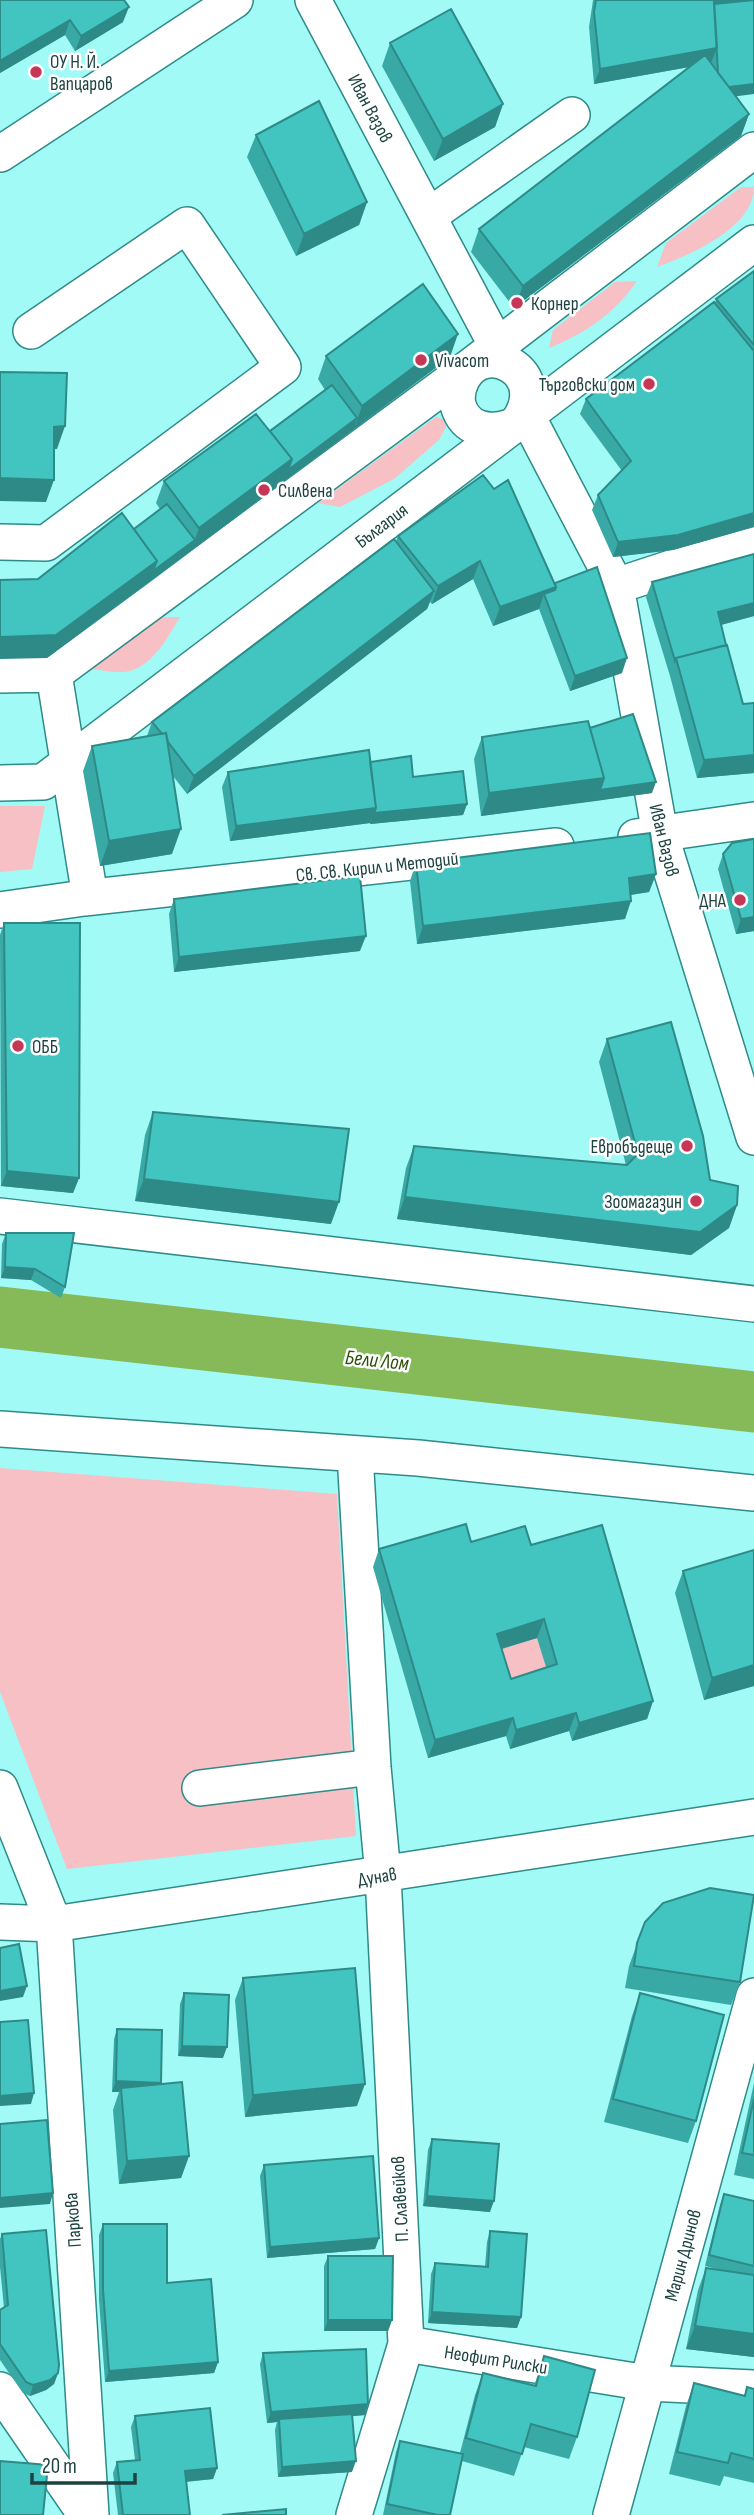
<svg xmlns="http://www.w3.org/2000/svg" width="754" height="2515" viewBox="0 0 754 2515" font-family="'Sofia Sans Condensed',sans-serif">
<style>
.green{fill:#f6c0c5}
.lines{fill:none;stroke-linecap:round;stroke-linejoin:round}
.river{stroke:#86ba59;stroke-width:61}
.minor-casing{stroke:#2e8b88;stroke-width:38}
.minor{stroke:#fff;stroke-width:35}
.wall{fill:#39a9a6;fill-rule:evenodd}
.shaded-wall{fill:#2e8a87}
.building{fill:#42c5c1;stroke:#2e8a87;stroke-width:2;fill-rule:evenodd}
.poi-dot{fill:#c63657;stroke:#fff;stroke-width:2.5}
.labels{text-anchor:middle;stroke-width:5;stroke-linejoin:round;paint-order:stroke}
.poi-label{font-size:19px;fill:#1d4341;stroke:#fff;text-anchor:start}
.street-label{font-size:19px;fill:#1d4341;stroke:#fff}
.water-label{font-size:21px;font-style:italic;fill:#2f5009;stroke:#fff}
</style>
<rect width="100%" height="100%" fill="#a1faf6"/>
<!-- green -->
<path class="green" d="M741,187H754C754,228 690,255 657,267L666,243Z
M637,281C614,314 586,333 549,348L553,330L615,282Z
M436,417L449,421L439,440L394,479L340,507L318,503Z
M161,617H180C168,637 154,664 130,671C119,674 101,670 90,669Z
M0,806H45L32,869L0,872Z
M0,1468L337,1494L356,1836L67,1869L0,1692Z
M537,1638L551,1682L504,1697L490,1652Z"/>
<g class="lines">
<!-- river -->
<path class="river" d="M0,1317L754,1402"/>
<defs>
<path id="minor" d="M313,0L506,363
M0,154L235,0
M430,215L572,115
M525,412L616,586L660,834L754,1137
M510,427C489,434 465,430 458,405C456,396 458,387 462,379C484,336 553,372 518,422
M0,542L46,543L283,367L187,225L31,331
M616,586L754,541
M54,674L90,897
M0,675L54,674L471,366L754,150
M0,783L43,782L754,243
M636,837L754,820
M0,910L84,898L556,846
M0,1216L754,1304
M0,1429L418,1458L754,1493
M0,1788L54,1924L91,2515
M200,1788L373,1767
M0,1922L54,1924L754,1817
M406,2344L647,2383L754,2388
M0,2390L86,2515
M354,2515L406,2344L383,1875L373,1767L355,1454
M611,2515L754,1996"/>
</defs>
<!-- minor casing -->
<use href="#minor" class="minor-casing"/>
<!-- minor -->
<use href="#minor" class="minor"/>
</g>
<!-- wall -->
<path class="wall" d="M0,0L123,22L75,51L65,35L0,73Z
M593,0H754L736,96L749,114L741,136L514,308L471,252L479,229L690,67L594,84L589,27Z
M390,43L503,104L495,127L434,161L382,66Z
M256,135L367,202L359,225L296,256L247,157Z
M754,271V527L673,550L613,557L592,510L598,495L622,471L580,414L586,399L715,303L716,299Z
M326,356L450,357L149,583L47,658L134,529L160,509L156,503L164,481L270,431L325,390L318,379Z
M398,536L555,583L622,673L570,691L539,609L493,626L473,579L432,604L430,602L427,609L187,794L173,776L172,854L100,866L83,771L92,746L147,736L152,722L396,541Z
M754,554V616L721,625L726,645L743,704L754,703V773L697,778L670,676L646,597L652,582Z
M590,728L652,793L481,816L474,759L482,737Z
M370,762L413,777L467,804L463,815L370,824V823L230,841L222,787L228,772Z
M723,854L754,931L736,934L718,869Z
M416,863L656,874L649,892L631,895L625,919L417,944L410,881Z
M174,899L360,951L174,972L169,914Z
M4,923L79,1178L73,1193L1,1186L0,935Z
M607,1039L710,1180L737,1205L729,1228L691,1255L397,1219L406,1168L414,1146L626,1165L599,1062Z
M153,1112L331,1224L135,1201L145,1135Z
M6,1233L65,1287L61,1298L31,1280L1,1278L2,1244Z
M471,1542L531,1545L653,1701L647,1719L572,1741L569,1731L510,1749L506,1736L428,1758L373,1567L379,1549ZM537,1638L546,1667L511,1679L502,1649Z
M754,1550V1686L704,1700L675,1593L683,1571Z
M645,1922L740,1982L731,2005L625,1988L629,1966Z
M243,1978L357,2106L245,2117L235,2000Z
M184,1993L223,2058L178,2056L180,2004Z
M640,1993L696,2121L688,2143L604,2122L632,2016Z
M117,2029L161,2083L160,2084L189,2156L181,2178L119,2184L113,2110L119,2092H112L114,2039Z
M754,2083V2179L734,2175Z
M432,2139L490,2212L423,2206L428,2150Z
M264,2165L379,2238L375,2249L267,2258L260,2176Z
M724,2194L754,2201V2357L686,2349L698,2290L706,2268L729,2272L705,2266L720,2205Z
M103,2224L167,2283L218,2362L214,2373L105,2382L99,2300V2235Z
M490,2231L521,2317L517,2328L428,2323L431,2274L435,2263L485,2266L487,2242Z
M2,2234L58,2373L54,2384L46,2390L30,2396L23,2393L0,2360V2310L4,2308L0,2267V2239Z
M328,2256L392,2320L388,2331H324V2266Z
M263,2353L368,2404L365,2415L353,2416L352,2472L278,2477L275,2430L277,2422L267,2423L260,2364Z
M544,2356L577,2437L569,2459L524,2447L514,2476L462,2461L450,2515H383L396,2452L400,2441L460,2453L475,2395L483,2373L534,2386Z
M694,2383L744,2396L747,2387L754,2389V2483L724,2476L720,2486L669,2474L686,2406Z
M135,2416L217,2468L213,2479L186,2482L190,2515H118L113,2473L117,2462L135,2460L131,2427Z"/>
<!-- shaded-wall -->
<path class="shaded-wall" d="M713,0H754L714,13Z
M129,7L123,22L75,51L81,36Z
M70,20L65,35L0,73V61Z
M717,48L711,63L594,84L600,69Z
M754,84V94L715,99L719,88Z
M503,104L495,127L434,161L443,139Z
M749,114L741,136L514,308L523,286Z
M367,202L359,225L296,256L304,234Z
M458,334L450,357L354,429L362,406Z
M357,418L354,429L191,551L199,528L292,459Z
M65,426L57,449H46L54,427Z
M0,478L54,480L46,502L0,501Z
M754,513V527L673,550L613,557L618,542Z
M195,540L191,551L47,658L0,659V637L157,561Z
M480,561L473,579L432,604L438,586Z
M556,587L550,605L544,594L539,609L493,626L500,607Z
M434,591L427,609L187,794L194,776Z
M754,603V616L713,627L718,612Z
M627,658L622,673L570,691L575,676Z
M754,755V773L697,778L704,760Z
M604,778L596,801L481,816L489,793Z
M656,782L652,793L596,801L600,790Z
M467,804L463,815L370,824L374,813Z
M376,808L370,823L230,841L236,826Z
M181,829L172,854L100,866L109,841Z
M656,874L649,892L622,896L629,878Z
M631,901L625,919L417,944L423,926Z
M754,917V931L736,934L741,919Z
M366,936L360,951L174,972L179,957Z
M7,1171L79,1178L73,1193L1,1186Z
M144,1179L339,1202L331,1224L135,1201Z
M405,1197L737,1205L729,1228L691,1255L397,1219Z
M5,1267L35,1269L31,1280L1,1278Z
M544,1619L537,1638L490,1652L497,1634Z
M754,1665V1686L704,1700L712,1678Z
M653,1701L647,1719L572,1741L579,1723Z
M576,1713L569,1731L510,1749L516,1730Z
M513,1718L506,1736L428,1758L435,1740Z
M27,1986L23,1997L0,2001V1991Z
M182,2046L227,2047L223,2058L178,2056Z
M116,2081L161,2083L157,2094L121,2088L119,2092H112Z
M365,2084L357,2106L245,2117L253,2095Z
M34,2093L31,2104L0,2106V2096Z
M189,2156L181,2178L119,2184L127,2161Z
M53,2193L50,2204L0,2208V2198Z
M427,2196L494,2201L490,2212L423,2206Z
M379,2238L375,2249L267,2258L270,2247Z
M432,2312L521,2317L517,2328L428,2323Z
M328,2320H392L388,2331H324Z
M695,2326L754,2334V2357L686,2349Z
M218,2362L214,2373L105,2382L109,2371Z
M58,2373L54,2384L46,2390L30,2396L33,2385Z
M368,2404L365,2415L279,2422V2419L277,2422L267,2423L271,2412Z
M356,2461L352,2472L278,2477L282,2467Z
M217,2468L213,2479L181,2482L185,2471Z"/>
<!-- building -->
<path class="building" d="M0,0H124L129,7L81,36L70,20L0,61Z
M596,0H714L717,48L600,69L594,12Z
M754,0V84L729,87L718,73L714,4Z
M451,9L503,104L443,139L390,43Z
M705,55L749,114L523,286L479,229Z
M319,101L367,202L304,234L256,135Z
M754,271V345L716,299Z
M423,284L458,334L362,406L326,356Z
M714,302L754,351V513L678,535L618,542L598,495L631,461L586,399Z
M0,372L67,373L65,426L54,427V480L0,478Z
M332,385L357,418L288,470L292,459L270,431Z
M256,414L292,459L199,528L164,481Z
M483,475L494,489L508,480L556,587L500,607L480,561L438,586L398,536Z
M167,504L195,540L153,571L157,561L134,529Z
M122,513L157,561L56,635L0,637V580L38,579Z
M394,539L434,591L194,776L168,742L166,733L162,734L152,722Z
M754,554V603L718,612L726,645L676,658L675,661L652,582Z
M597,567L627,658L575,676L544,594L555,590L556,587L555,583Z
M727,645L743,704L754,703V755L704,760L676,658Z
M633,714L656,782L600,790L604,778L590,728Z
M588,721L604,778L489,793L482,737Z
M166,733L181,829L109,841L92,746Z
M369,750L376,808L236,826L228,772Z
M411,756L413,777L463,771L467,804L374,813L376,808L370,762Z
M650,833L656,874L629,878L631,901L423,926L416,863Z
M754,839V917L741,919L723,854L732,843Z
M360,876L366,936L179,957L174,899Z
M4,923H80L79,1178L7,1171Z
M671,1022L703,1136L710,1180L738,1186L737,1205L700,1232L405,1197L414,1146L627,1165L638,1154L607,1039Z
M153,1112L349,1129L339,1202L144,1179Z
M6,1233H74L65,1287L35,1269L5,1267Z
M466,1524L471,1542L525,1526L531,1545L602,1525L653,1701L579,1723L576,1713L516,1730L513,1718L435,1740L379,1549ZM544,1619L557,1664L511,1679L497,1634Z
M754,1550V1665L712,1678L683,1571Z
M710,1888L754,1895L740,1982L634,1966L637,1943L645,1922L663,1903Z
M19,1944L27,1986L0,1991V1948Z
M355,1968L365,2084L253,2095L243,1978Z
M184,1993L229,1995L227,2047L182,2046Z
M640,1993L724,2015L696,2121L613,2099Z
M28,2020L34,2093L0,2096V2022Z
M117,2029L162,2030L161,2083L116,2081Z
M182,2082L189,2156L127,2161L121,2088Z
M754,2099V2155L742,2153Z
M47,2120L53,2193L0,2198V2124Z
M432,2139L499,2144L494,2201L427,2196Z
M373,2156L379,2238L270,2247L264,2165Z
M724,2194L754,2201V2266L709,2255Z
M103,2224H167V2283L211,2279L218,2362L109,2371L103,2289Z
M46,2230L59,2365L58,2373L50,2380L33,2385L26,2382L0,2344V2310L8,2305L2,2234Z
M490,2231L527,2234L521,2317L432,2312L435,2263L488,2267Z
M328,2256H393L392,2320H328Z
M706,2268L754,2275V2334L695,2326Z
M366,2349L368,2404L271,2412L263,2353Z
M544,2356L595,2370L577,2437L531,2424L522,2454L466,2438L483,2373L536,2386Z
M694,2383L745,2396L747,2387L754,2389V2459L731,2453L728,2463L677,2452Z
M210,2408L217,2468L185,2471L190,2515H123L117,2462L140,2460L135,2416Z
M352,2414L356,2461L282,2467L279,2419Z
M400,2441L463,2454L450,2515H438L387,2504Z
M0,2461L48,2465L43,2515H0Z
M286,2509V2515H222Z"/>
<!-- markers -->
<g class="poi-dot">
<circle cx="36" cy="72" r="7"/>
<circle cx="517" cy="303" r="7"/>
<circle cx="421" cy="360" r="7"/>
<circle cx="649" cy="384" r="7"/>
<circle cx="264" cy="490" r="7"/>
<circle cx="740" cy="900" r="7"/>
<circle cx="18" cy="1046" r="7"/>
<circle cx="687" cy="1146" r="7"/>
<circle cx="696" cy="1201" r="7"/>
</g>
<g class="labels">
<!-- poi labels -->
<g class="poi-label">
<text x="50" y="68">ОУ Н. Й.<tspan x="50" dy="22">Вапцаров</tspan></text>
<text x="531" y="310">Корнер</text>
<text x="435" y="367">Vivacom</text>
<text x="635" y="391" text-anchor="end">Търговски дом</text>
<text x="278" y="497">Силвена</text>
<text x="726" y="907" text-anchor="end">ДНА</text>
<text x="32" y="1053">ОББ</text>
<text x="673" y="1153" text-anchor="end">Евробъдеще</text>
<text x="682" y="1208" text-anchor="end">Зоомагазин</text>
</g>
<!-- street labels -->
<g class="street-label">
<text transform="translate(371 108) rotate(62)" y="7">Иван Вазов</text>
<text transform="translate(381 525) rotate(-37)" y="7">България</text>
<text transform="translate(665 840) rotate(76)" y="7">Иван Вазов</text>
<text transform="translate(377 866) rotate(-6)" y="7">Св. Св. Кирил и Методий</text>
<text transform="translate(377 1876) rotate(-9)" y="7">Дунав</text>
<text transform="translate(399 2199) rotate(-93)" y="7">П. Славейков</text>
<text transform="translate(72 2220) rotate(-94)" y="7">Паркова</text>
<text transform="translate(682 2255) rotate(-75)" y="7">Марин Дринов</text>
<text transform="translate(496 2359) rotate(9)" y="7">Неофит Рилски</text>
</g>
<!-- water labels -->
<g class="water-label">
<text transform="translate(377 1360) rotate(6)" y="7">Бели Лом</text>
</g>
</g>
<!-- scale -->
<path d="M32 2473v10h103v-10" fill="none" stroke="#1d4341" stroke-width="3.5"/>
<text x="42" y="2473" font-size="21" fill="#1d4341" stroke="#ffffff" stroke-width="5" paint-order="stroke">20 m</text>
</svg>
